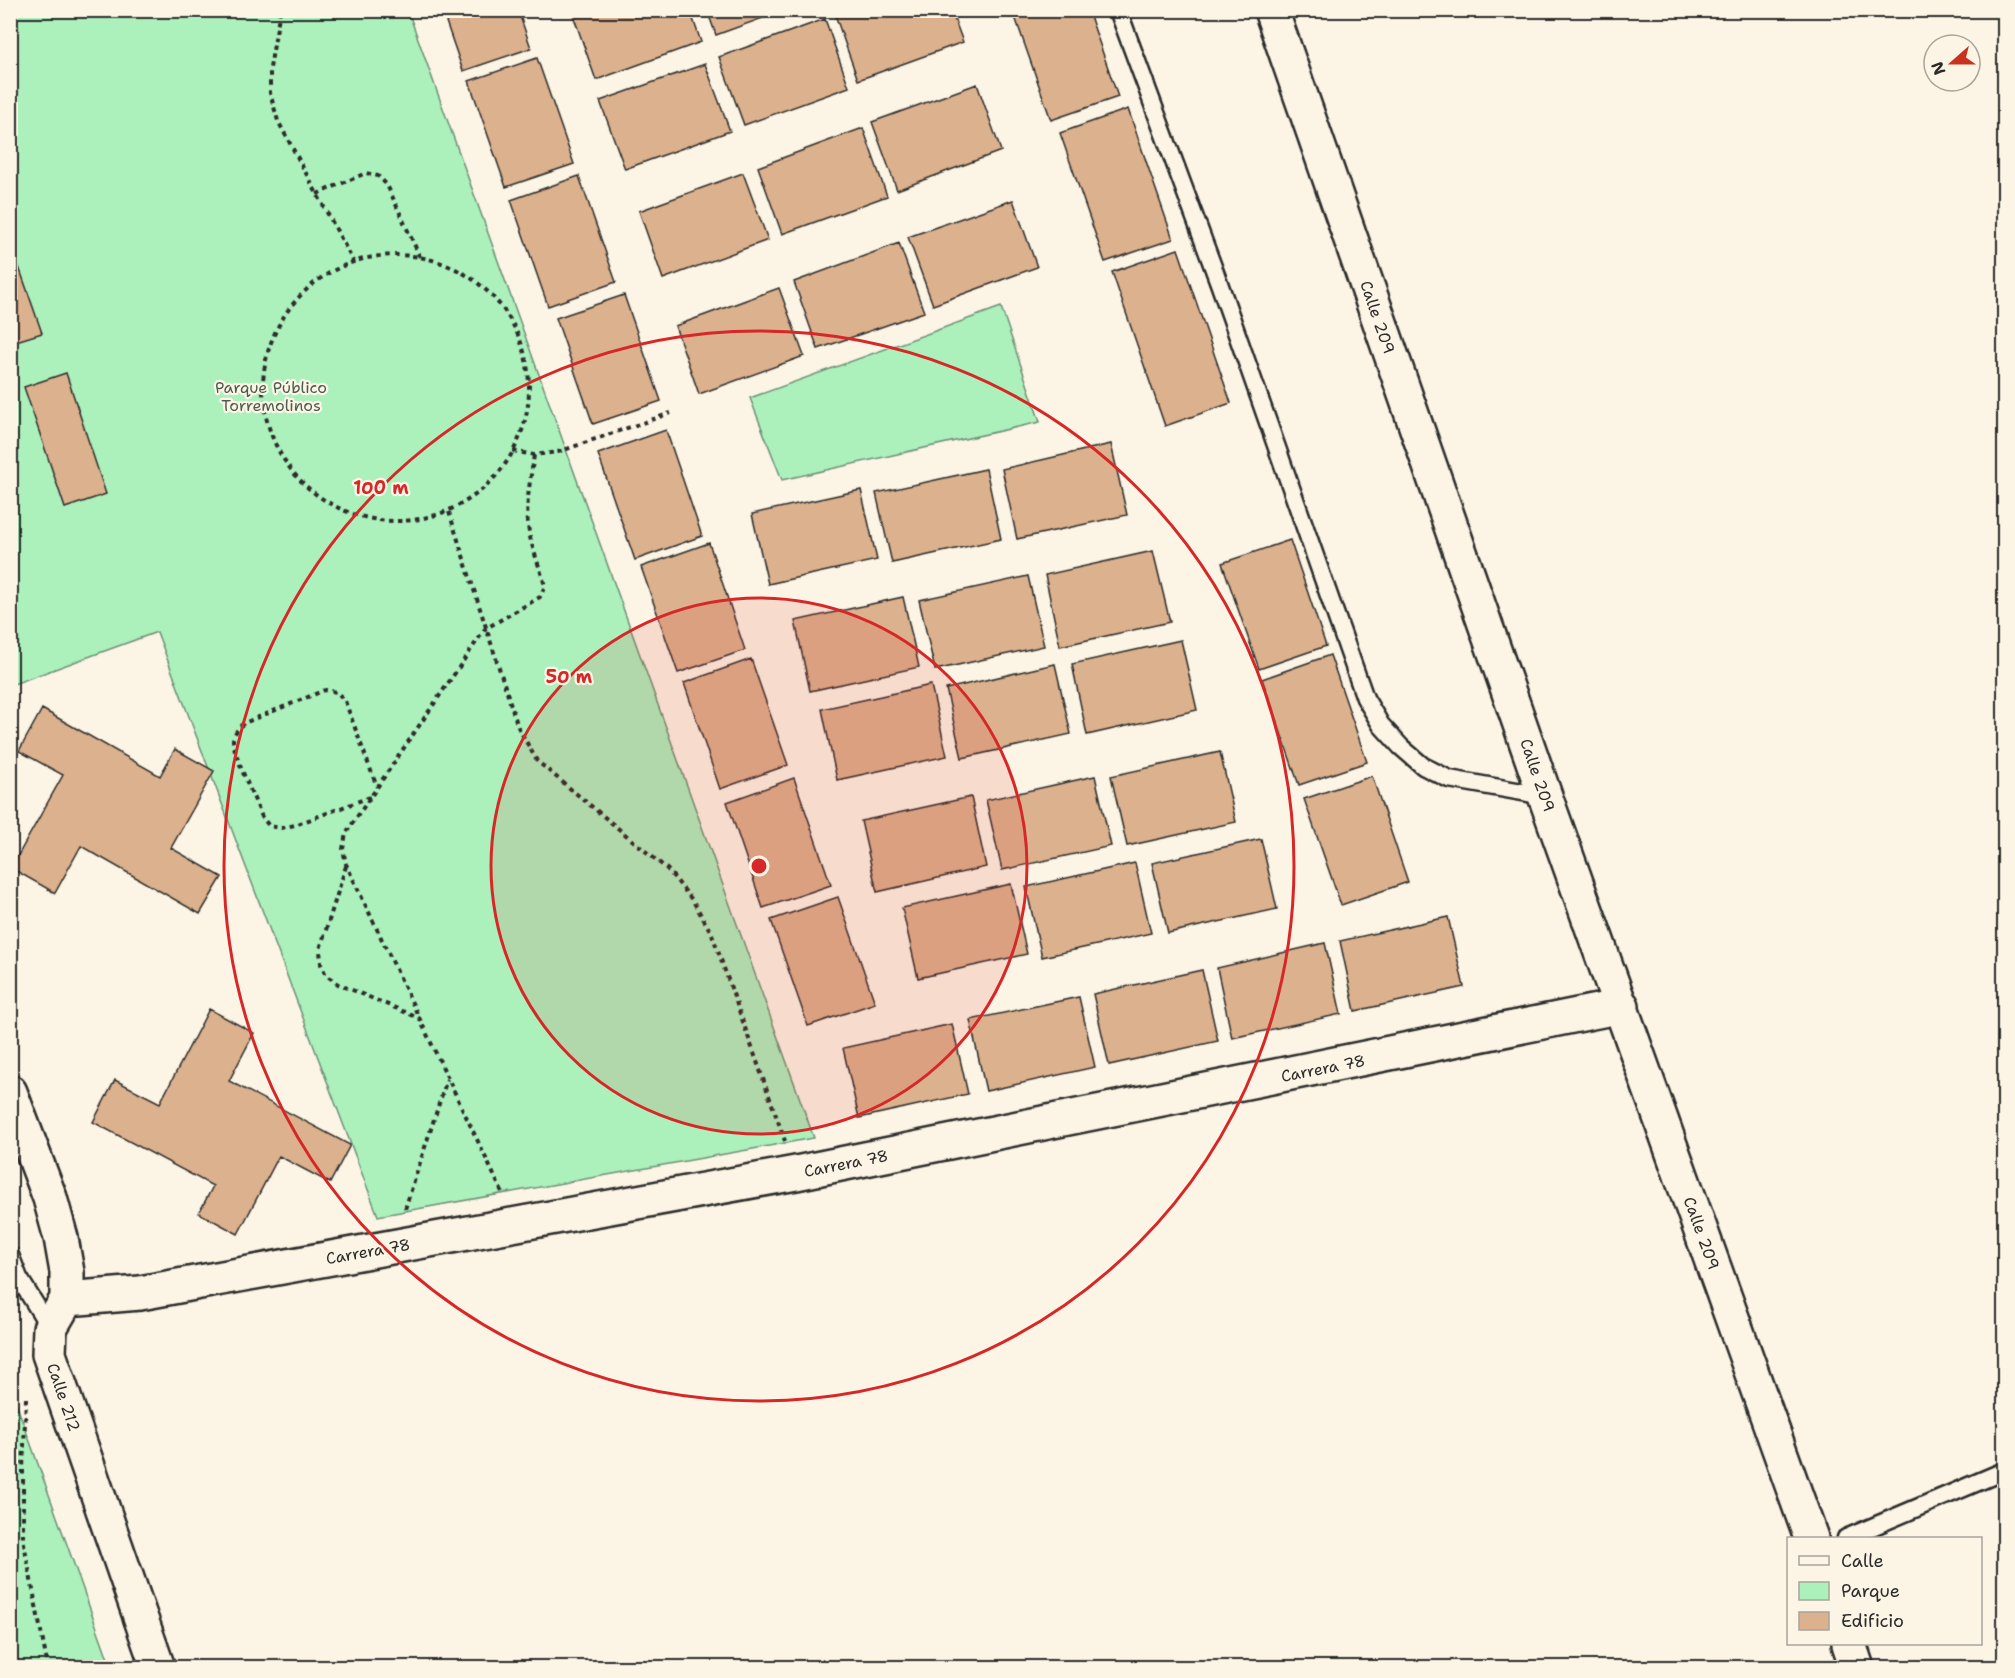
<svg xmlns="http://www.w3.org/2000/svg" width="2015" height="1678" viewBox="0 0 2015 1678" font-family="'Shantell Sans',sans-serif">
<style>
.green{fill:#acf1bc;stroke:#6c8e74;stroke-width:1.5}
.building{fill:#dcb18d;stroke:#2b2b2b;stroke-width:1.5}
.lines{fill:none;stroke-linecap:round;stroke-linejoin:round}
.service-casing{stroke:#2b2b2b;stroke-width:21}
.minor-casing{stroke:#2b2b2b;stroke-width:38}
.path{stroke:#2b2b2b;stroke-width:4;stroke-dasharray:4.5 4.5;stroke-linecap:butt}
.service{stroke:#fcf5e5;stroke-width:16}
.minor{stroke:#fcf5e5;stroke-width:33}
.ring{fill:none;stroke:#d62828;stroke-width:3}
.labels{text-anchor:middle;stroke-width:4.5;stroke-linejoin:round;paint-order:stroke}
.street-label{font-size:16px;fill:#2b2b2b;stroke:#fcf5e5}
.park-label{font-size:16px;fill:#4b5c4f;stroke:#fcf5e5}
.centre{fill:#d62828;stroke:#fcf5e5;stroke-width:3}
.ring-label{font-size:18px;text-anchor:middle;font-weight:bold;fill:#d62828;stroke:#fcf5e5;stroke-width:4.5;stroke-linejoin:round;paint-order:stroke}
</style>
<rect width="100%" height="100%" fill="#fcf5e5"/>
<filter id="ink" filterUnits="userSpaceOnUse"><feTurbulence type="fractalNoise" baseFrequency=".0167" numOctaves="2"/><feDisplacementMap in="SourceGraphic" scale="12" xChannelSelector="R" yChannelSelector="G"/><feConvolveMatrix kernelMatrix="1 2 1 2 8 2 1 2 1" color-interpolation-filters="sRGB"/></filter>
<g filter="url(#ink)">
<!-- green -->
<path class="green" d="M11,11H408L814,1138L378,1216L157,632L11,685Z
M1001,307L1040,422L782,480L750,398Z
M10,1389H11L111,1667H11Z"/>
<!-- building -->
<path class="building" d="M442,10H518L531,48L463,71Z
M577,10H690L701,42L596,80L572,12Z
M707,10H785L716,35Z
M839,10H951L963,42L858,80L834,12Z
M1025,10H1088L1118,97L1051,120L1014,14Z
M825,19L849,87L744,125L719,57Z
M537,58L574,164L506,187L469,81Z
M705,64L730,131L625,169L600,101Z
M977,84L1001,151L897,190L872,122Z
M1128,109L1173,239L1105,262L1060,133Z
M863,128L887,196L782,234L758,167Z
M743,173L768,240L663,279L639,211Z
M579,176L616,282L548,306L511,200Z
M1013,200L1037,267L933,305L908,237Z
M10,241L42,333L10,343Z
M899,243L924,312L818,349L794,282Z
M1178,249L1231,403L1165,426L1112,272Z
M779,288L804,356L699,394L675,326Z
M624,295L661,401L593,424L556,318Z
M66,373L106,494L65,508L24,387Z
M666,430L702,536L635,560L598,454Z
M1111,444L1127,515L1017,539L1002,469Z
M986,469L1001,539L892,563L876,493Z
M861,490L877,560L768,584L752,514Z
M1290,540L1326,646L1259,669L1222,563Z
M709,543L745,650L678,673L641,567Z
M1153,551L1170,622L1060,646L1045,575Z
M1028,576L1044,646L935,670L919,600Z
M903,597L919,667L810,691L795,621Z
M1181,640L1197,710L1087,735L1072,664Z
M1330,655L1367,762L1299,785L1262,679Z
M751,659L788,765L720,789L684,683Z
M1055,664L1071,734L962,758L946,689Z
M931,685L947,756L837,780L822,709Z
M42,709L160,776L175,749L214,771L171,848L222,877L200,914L81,846L55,893L11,868L63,775L19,751Z
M1220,752L1236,822L1127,846L1111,776Z
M1095,776L1111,846L1002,870L986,800Z
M1372,776L1408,882L1341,905L1304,799Z
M794,778L831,885L763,908L727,802Z
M971,797L986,867L877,892L861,821Z
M1261,839L1277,909L1168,933L1152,863Z
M1135,863L1151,933L1042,957L1026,887Z
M1011,884L1027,954L918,978L902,908Z
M838,897L875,1003L808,1026L771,920Z
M1448,917L1464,987L1355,1011L1340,941Z
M1325,943L1341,1014L1232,1038L1217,968Z
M1202,970L1218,1041L1109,1065L1093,994Z
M1079,997L1095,1067L986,1091L970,1020Z
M209,1009L254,1033L229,1081L350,1145L330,1183L279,1156L238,1234L199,1213L213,1186L93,1122L115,1080L160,1103Z
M952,1024L968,1094L859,1118L843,1048Z"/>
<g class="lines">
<defs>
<path id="service" d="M1118,10L1219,283L1365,698L1381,725L1401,747L1423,766L1449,779L1545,796
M10,1255L19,1278L50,1328
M1846,1538L2004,1471"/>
<path id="minor" d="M1271,10L1545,796L1811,1538
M10,1092L50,1198L61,1238L67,1272V1299L50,1328L49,1354L158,1668
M67,1299L140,1293L796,1173L1622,1006
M1849,1644L1857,1668"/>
</defs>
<!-- service casing -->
<use href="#service" class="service-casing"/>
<!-- minor casing -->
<use href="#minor" class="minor-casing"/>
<!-- path -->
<path class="path" d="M280,10L270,68V93L278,121L353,261
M317,194L366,173L378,176L387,185L420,257
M263 388a133 133 0 1 1 266 0a133 133 0 1 1-266 0Z
M513,451L534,455L558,452L671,413
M449,512L518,727L537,761L667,869L693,901L712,934L785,1141
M370,797L295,825L281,828L269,826L262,817C256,803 232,751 233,739C235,732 239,727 244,723L325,690L337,692L345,701L377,787
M346,866L320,949L321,964L326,975L338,984L419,1018
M502,1192L346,864L343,849L346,833L485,629L540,597L545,586C541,571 535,556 531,541C523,512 530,484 534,455
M405,1209L447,1079
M26,1398L23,1469V1538L48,1668"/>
<!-- service -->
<use href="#service" class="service"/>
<!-- minor -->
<use href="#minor" class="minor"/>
</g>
</g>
<!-- distance rings -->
<circle cx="759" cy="866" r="268" fill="#d62828" fill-opacity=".12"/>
<g class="ring">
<circle cx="759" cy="866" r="268"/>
<circle cx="759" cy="866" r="535"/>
</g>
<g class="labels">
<!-- street labels -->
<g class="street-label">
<text transform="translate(1378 317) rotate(71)" y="6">Calle 209</text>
<text transform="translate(1538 775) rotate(71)" y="6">Calle 209</text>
<text transform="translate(1323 1068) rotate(-11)" y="6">Carrera 78</text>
<text transform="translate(846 1163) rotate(-11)" y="6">Carrera 78</text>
<text transform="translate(1702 1233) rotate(70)" y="6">Calle 209</text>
<text transform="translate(368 1251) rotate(-10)" y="6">Carrera 78</text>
<text transform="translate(64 1397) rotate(71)" y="6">Calle 212</text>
</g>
<!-- park labels -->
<g class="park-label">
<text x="271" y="393">Parque Público<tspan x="271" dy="18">Torremolinos</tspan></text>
</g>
</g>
<circle cx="759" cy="866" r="9" class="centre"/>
<g class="ring-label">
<text x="381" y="494">100 m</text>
<text x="569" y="683">50 m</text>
</g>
<!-- margin -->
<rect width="2015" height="1678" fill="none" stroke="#fcf5e5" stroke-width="36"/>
<rect x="18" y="18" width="1979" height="1642" fill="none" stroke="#2b2b2b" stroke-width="2" filter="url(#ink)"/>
<!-- legend -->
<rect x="1787" y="1537" width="195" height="108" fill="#fcf5e5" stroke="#a8a49b" stroke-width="1.5"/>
<rect x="1799" y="1556" width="30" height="9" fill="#fcf5e5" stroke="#a8a49b" stroke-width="1.5"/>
<text x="1841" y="1567" font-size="18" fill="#2b2b2b">Calle</text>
<rect x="1799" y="1582" width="30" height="18" fill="#acf1bc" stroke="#a8a49b" stroke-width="1.5"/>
<text x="1841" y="1597" font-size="18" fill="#2b2b2b">Parque</text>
<rect x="1799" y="1612" width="30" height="18" fill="#dcb18d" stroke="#a8a49b" stroke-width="1.5"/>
<text x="1841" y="1627" font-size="18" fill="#2b2b2b">Edificio</text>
<!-- north arrow -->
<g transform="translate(1952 63) rotate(249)"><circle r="28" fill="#fcf5e5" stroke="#a8a49b" stroke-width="1.5"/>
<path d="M0-4.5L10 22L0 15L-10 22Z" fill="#c8321e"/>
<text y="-9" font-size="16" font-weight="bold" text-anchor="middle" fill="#2b2b2b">N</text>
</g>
</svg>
